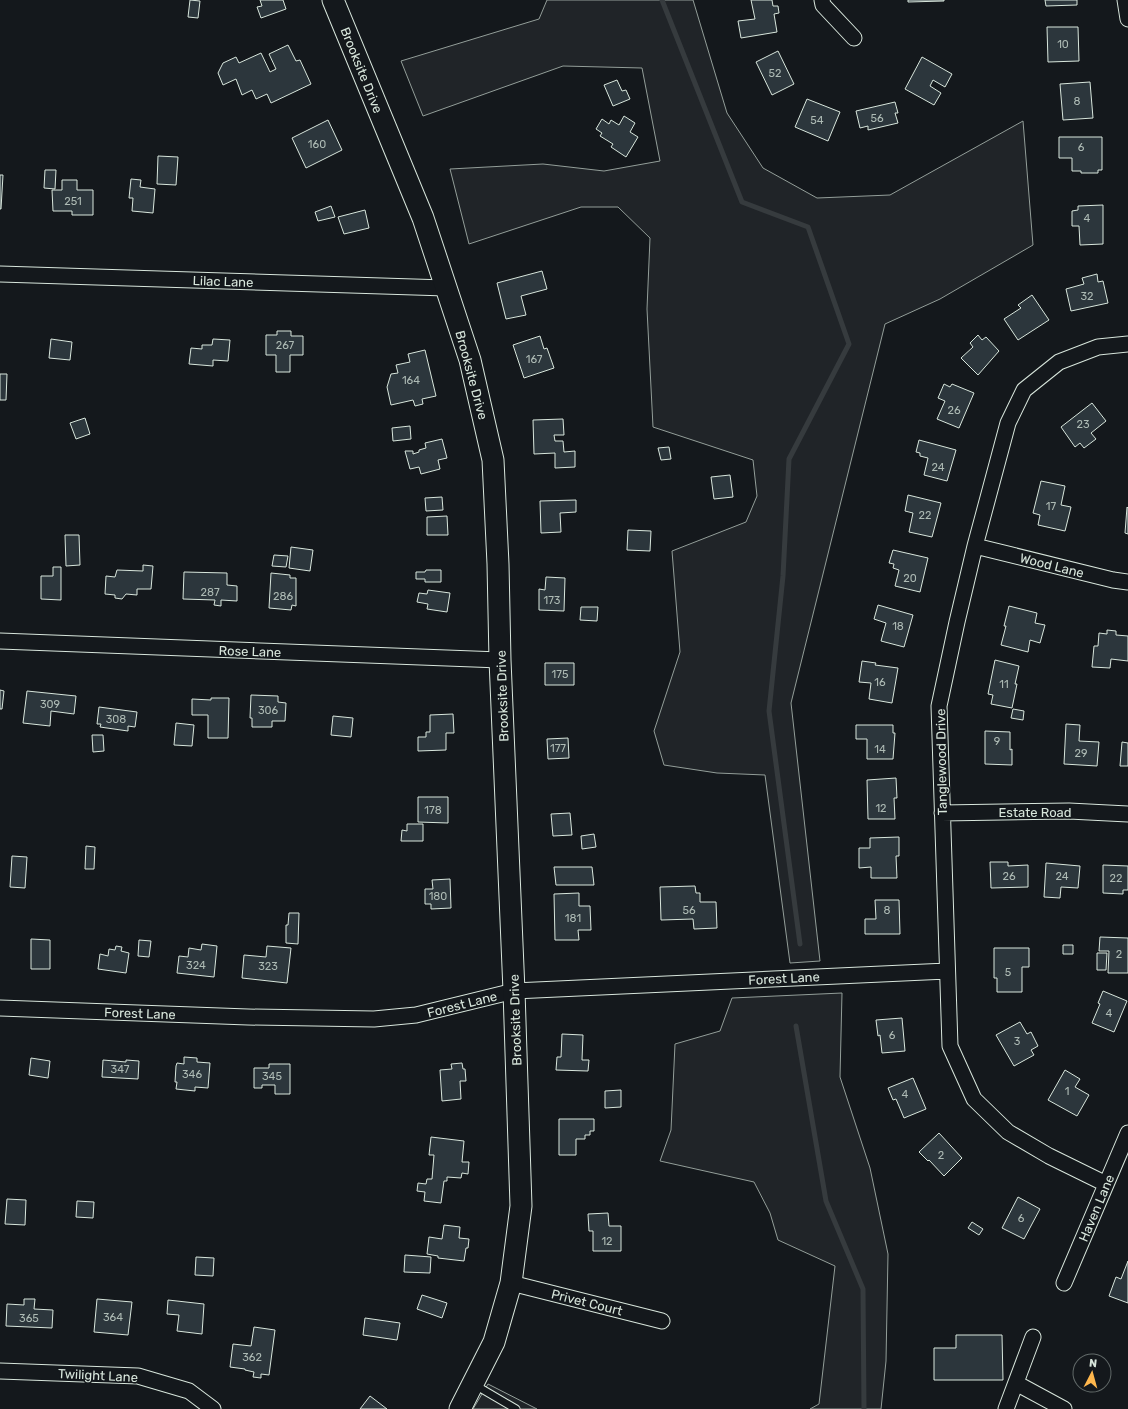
<svg xmlns="http://www.w3.org/2000/svg" width="1128" height="1409" viewBox="0 0 1128 1409" font-family="Rubik,sans-serif">
<style>
.green{fill:#202428;stroke:#939e99}
.lines{fill:none;stroke-linecap:round;stroke-linejoin:round}
.stream{stroke:#363b3e;stroke-width:5}
.building{fill:#2c363c;stroke:#d8e6dc}
.lane-casing{stroke:#d8e6dc;stroke-width:9}
.street-casing{stroke:#d8e6dc;stroke-width:17}
.secondary-casing{stroke:#d8e6dc;stroke-width:23}
.lane{stroke:#14181c;stroke-width:7}
.street{stroke:#14181c;stroke-width:15}
.secondary{stroke:#14181c;stroke-width:21}
.labels{text-anchor:middle;stroke-width:3;stroke-linejoin:round;paint-order:stroke}
.number-label{font-size:11px;fill:#adbab4}
.street-label{font-size:13px;fill:#d8e6dc;stroke:#14181c}
</style>
<rect width="100%" height="100%" fill="#14181c"/>
<!-- green -->
<path class="green" d="M547,0H693L727,113L763,168L817,198L890,195L1023,121L1033,245L940,299L885,324L791,703L820,961L790,963L765,775L717,773L664,765L654,731L680,652L672,551L746,522L757,496L753,460L653,427L647,309L650,238L618,207H581L469,244L450,169L543,164L604,171L660,161L642,68L563,66L423,116L401,61L539,19Z
M842,993L840,1077L870,1168L888,1254L886,1361L881,1409H810L819,1404L835,1266L778,1240L770,1213L754,1182L660,1161L671,1130L675,1044L720,1031L732,998Z
M488,1384L537,1409H473Z"/>
<g class="lines">
<!-- stream -->
<path class="stream" d="M662,0L742,202L808,227L849,344L789,459L783,576L769,711L800,944
M796,1026L826,1201L863,1289L864,1409"/>
</g>
<!-- building -->
<path class="building" d="M190,0L200,1L198,18L188,17Z
M260,0H283L286,9L261,18L257,7L262,6Z
M751,0H772L773,6H778L779,13L774,14L777,32L741,38L738,21L755,19Z
M908,0H944V1L908,2Z
M1045,0H1077V5L1046,6Z
M1047,27H1078L1079,61L1048,62Z
M288,45L296,61L300,60L311,84L271,103L267,94L256,99L252,90L242,95L236,79L223,85L218,73L223,63L236,57L239,63L261,53L270,72L276,69L269,54Z
M778,51L794,84L772,95L756,62Z
M922,57L952,74L945,87L933,80L930,86L941,93L934,105L905,89Z
M617,80L622,91L626,90L630,99L613,106L604,85Z
M1090,82L1093,118L1063,120L1060,84Z
M807,99L840,112L828,141L795,127Z
M895,102L898,113H895L898,123L868,130V126L860,128L856,111Z
M624,116L635,123L630,132L638,137L626,157L611,147L613,144L600,136L602,133L596,129L602,119L609,124L611,120L619,125Z
M328,120L342,150L306,168L292,138Z
M1059,137H1102V170H1098V173H1081V171H1072V158H1059Z
M158,156L178,157L176,185L157,184Z
M45,170H56L55,189L44,188Z
M0,175H3L1,209H0Z
M131,179L141,180L140,187L155,189L153,213L132,211L133,198H129Z
M62,180H77V190H93V215H72V211H53L52,190H62Z
M1103,205V244L1080,245L1079,226H1072V211L1078,210V206Z
M331,206L335,217L318,221L315,212Z
M365,210L369,228L344,234L338,217Z
M542,271L547,289L521,296L526,315L506,319L497,283Z
M1097,274L1098,282L1103,281L1108,303L1071,311L1066,289L1084,284L1082,278Z
M1032,295L1049,320L1018,340L1004,319L1021,308L1018,305Z
M277,331H291V336H303V355H290V372H276V355H266V335H277Z
M978,335L982,340L986,337L999,351L978,375L961,358L973,347L970,343Z
M540,336L544,349L547,348L554,368L524,378L513,345Z
M51,339L72,342L70,360L49,358Z
M213,339L230,340L228,361L213,360V366L189,364L191,348L202,349V345H212Z
M425,350L436,396L422,399L423,404L415,406L413,400L391,405L387,387L391,374L398,373L396,365L410,362L408,354Z
M0,374H7L6,400H0Z
M944,384L950,387L952,384L974,393L959,428L937,419L945,401L938,398Z
M1092,403L1106,421L1091,433L1096,439L1084,448L1080,443L1075,447L1061,427Z
M85,418L90,434L76,439L70,423Z
M563,419L564,435H554L555,441H563L564,452L575,451V467L555,468V453L534,454L533,420Z
M410,426L411,439L393,441L392,428Z
M442,439L447,458L438,460L440,469L421,474L419,467L410,469L405,451H413V454L419,452V450L426,448L425,443Z
M919,440L956,450L947,481L924,475L928,458L920,456V453L916,452Z
M669,447L671,459L661,460L658,448Z
M730,475L733,497L714,499L711,477Z
M1041,481L1065,486L1061,505L1071,507L1065,531L1038,525L1040,515L1033,513Z
M908,495L941,503L932,537L909,532L913,513L905,511Z
M442,497L443,510L426,511L425,498Z
M576,500V512L560,513L561,532L541,533L540,501Z
M1127,507L1128,508V534L1125,533Z
M447,516L448,535H427V517Z
M628,530L651,531L650,551L627,550Z
M65,535H79L80,565L66,566Z
M291,547L313,550L310,571L289,568Z
M893,550L928,558L920,592L895,586L899,570L893,568L894,564L889,563Z
M274,555L288,556L286,567L272,566Z
M143,565L153,566L151,589H137V595L126,594L122,599L115,598V595L105,594L106,576L115,577L117,570L143,571Z
M53,567H61V600L41,599V576H53Z
M426,570H441V582H425V579H416V572H425Z
M184,572L227,573V585L237,586V601L221,600V606L214,605L215,600L183,599Z
M271,573L290,575V578H296V606L292,605L291,610L269,608Z
M546,577L565,578L564,611L539,610V589L545,590Z
M428,590L450,593L447,612L427,609L428,604L417,602L419,593L427,594Z
M878,605L913,615L904,647L881,641L886,623L874,619Z
M1009,606L1037,613L1035,623L1045,625L1040,643L1030,640L1028,652L1001,645L1006,626H1004Z
M581,607H598L597,621L580,620Z
M1107,630L1116,631V635L1128,636V661L1111,659L1110,668L1092,667L1094,646H1098L1099,633L1107,634Z
M995,660L1019,666L1015,684H1017L1012,708L991,704L993,695L988,694Z
M862,661L876,663L875,665L898,668L892,703L869,699L871,683L859,682Z
M545,663H574V685H545Z
M0,690L4,691L2,709H0Z
M27,691L76,696L74,714L51,711L50,726L23,723Z
M251,695L278,696V702L286,703L285,721H272V727H252V718H250Z
M211,698H229L228,738H208V715H192V699L211,700Z
M99,707L137,712L135,727L128,726V731L100,727L101,724H97Z
M1013,709L1024,711L1023,720L1011,718Z
M453,714L454,733H446V750L418,751V737H426V732H430V715Z
M333,716L353,718L351,737L331,735Z
M176,723L194,725L192,746L174,745Z
M1066,724L1080,725L1079,741L1099,742L1097,766L1064,764Z
M856,725H893V733H895L893,759H867V739H856Z
M985,731L1010,732V750L1012,749V765L985,764Z
M92,735H103L104,751L93,752Z
M568,738L569,758L548,759L547,739Z
M1122,742L1128,743V766H1120Z
M896,778L897,798H894L895,819H868L867,780Z
M418,797H448V823L418,822Z
M570,813L572,835L553,836L551,814Z
M407,824H423V841H401L402,830L407,831Z
M594,834L596,847L582,849L581,836Z
M899,837V856H896L897,878H871V867L859,868V848H870V838Z
M86,846L95,847L94,869H85Z
M12,856L27,857L25,888L10,887Z
M990,862H1008V866L1028,865V887L991,888Z
M1046,863L1080,866L1078,888L1061,887L1060,898L1044,897Z
M1103,865L1128,866V890H1123V894L1103,893Z
M554,867H592L594,885H556Z
M450,879L451,908L431,909V904H425V889H433L432,880Z
M695,886L696,893H700V902H716L717,928L694,929L693,919L661,920L660,887Z
M579,893V906H590L591,930H578L579,940H555L554,894Z
M875,900H899L900,934H865V919H876Z
M289,913H299L298,944L286,943V925H288Z
M1100,937L1128,938V973H1108L1109,951H1099Z
M31,939L50,940V969H31Z
M139,940L151,941L149,957L138,956Z
M202,944L217,946L214,977L177,973L179,956L188,957L189,948L201,950Z
M1063,945H1073V954H1063Z
M116,946L122,947L121,951L129,953L126,973L98,969L100,954L108,956L109,949L115,950Z
M267,946L291,948L287,983L242,978L244,955L266,957Z
M994,948H1029V967H1022V992H997V978H994Z
M1097,953H1107L1106,970H1097Z
M1103,991L1127,1001L1114,1032L1092,1023L1100,1004L1098,1003Z
M902,1018L905,1051L882,1053L880,1035L878,1036L876,1020Z
M1020,1022L1027,1034L1031,1032L1038,1046L1031,1050L1034,1055L1014,1066L996,1035Z
M562,1034L583,1035L582,1060H589L588,1071L556,1070L557,1057H561Z
M184,1057L197,1058V1062L210,1063L208,1088L195,1087V1091L176,1089L177,1082H175L176,1066L177,1063L184,1064Z
M31,1058L50,1061L48,1078L29,1075Z
M103,1060L126,1062V1060L139,1061L138,1079L102,1077Z
M462,1063L463,1069H465L466,1081H460L461,1099L442,1101L440,1070L452,1069L451,1064Z
M269,1064H290V1094H275V1085H262V1088H254V1068H269Z
M1065,1070L1080,1079L1075,1087L1089,1095L1077,1116L1048,1100Z
M913,1078L926,1109L904,1118L896,1099L893,1100L888,1088Z
M621,1090V1107L605,1108V1091Z
M559,1119H594V1131H590V1135H585V1139H576V1155H559Z
M939,1133L962,1158L944,1176L929,1160L928,1161L919,1152Z
M431,1137L464,1141L462,1162H469L468,1174L462,1173L461,1178L447,1177V1181H444L441,1203L424,1201L425,1192L417,1191L418,1183L426,1184L427,1179H432L434,1155H429Z
M1018,1197L1040,1209L1024,1239L1002,1228Z
M7,1199L26,1200L25,1225L5,1224Z
M77,1201L94,1202L93,1218L76,1217Z
M608,1213L609,1226H621V1251H593V1231H589L588,1214Z
M972,1222L983,1229L979,1235L968,1228Z
M444,1225L460,1227L459,1238L469,1239L468,1248H466L464,1261L438,1258V1256L427,1254L429,1237L442,1239Z
M405,1255L431,1257L430,1273L404,1272Z
M196,1257L214,1258L213,1276L195,1275Z
M1128,1261V1303L1109,1296L1116,1277L1121,1279Z
M422,1295L447,1303L442,1318L417,1309Z
M24,1299H35L34,1309L53,1310L52,1328L6,1326L7,1304L24,1305Z
M97,1299L132,1302L128,1335L94,1332Z
M168,1300L204,1304L202,1334L177,1331L179,1315L167,1314Z
M365,1318L400,1323L397,1340L363,1335Z
M254,1327L275,1330L269,1375L261,1374V1378L253,1377L254,1372L245,1370V1369L230,1367L233,1344L251,1346Z
M956,1335H1002L1003,1380H934V1348H956Z
M370,1396L387,1409H360Z"/>
<g class="lines">
<defs>
<path id="lane" d="M475,1385L516,1409"/>
<path id="street" d="M822,0L823,5L854,38
M1125,0L1128,19
M0,274L446,288
M975,546L1113,580L1128,582
M0,641L500,660
M942,813L1069,811L1128,814
M0,1008L248,1017L374,1019L416,1015L514,991L947,971
M1106,1184L1049,1156L1008,1132L974,1099L950,1046L939,706L957,622L975,546L1008,423L1024,390L1059,362L1098,347L1128,344
M511,1283L662,1321
M1064,1283L1128,1133
M0,1371L138,1376L189,1391L213,1409
M1016,1383L1064,1409
M1006,1409L1033,1337"/>
<path id="secondary" d="M333,0L423,218L470,360L493,460L498,564L500,660L514,991L521,1206L511,1283L494,1342L460,1409"/>
</defs>
<!-- lane casing -->
<use href="#lane" class="lane-casing"/>
<!-- street casing -->
<use href="#street" class="street-casing"/>
<!-- secondary casing -->
<use href="#secondary" class="secondary-casing"/>
<!-- lane -->
<use href="#lane" class="lane"/>
<!-- street -->
<use href="#street" class="street"/>
<!-- secondary -->
<use href="#secondary" class="secondary"/>
</g>
<g class="labels">
<!-- number labels -->
<g class="number-label">
<text x="1063" y="48">10</text>
<text x="775" y="77">52</text>
<text x="1077" y="105">8</text>
<text x="877" y="122">56</text>
<text x="817" y="124">54</text>
<text x="317" y="148">160</text>
<text x="1081" y="151">6</text>
<text x="73" y="205">251</text>
<text x="1087" y="222">4</text>
<text x="1087" y="300">32</text>
<text x="285" y="349">267</text>
<text x="534" y="363">167</text>
<text x="411" y="384">164</text>
<text x="954" y="414">26</text>
<text x="1083" y="428">23</text>
<text x="938" y="471">24</text>
<text x="1051" y="510">17</text>
<text x="925" y="519">22</text>
<text x="910" y="582">20</text>
<text x="210" y="596">287</text>
<text x="283" y="600">286</text>
<text x="552" y="604">173</text>
<text x="898" y="630">18</text>
<text x="560" y="678">175</text>
<text x="880" y="686">16</text>
<text x="1004" y="688">11</text>
<text x="50" y="708">309</text>
<text x="268" y="714">306</text>
<text x="116" y="723">308</text>
<text x="997" y="745">9</text>
<text x="558" y="752">177</text>
<text x="880" y="753">14</text>
<text x="1081" y="757">29</text>
<text x="881" y="812">12</text>
<text x="433" y="814">178</text>
<text x="1009" y="880">26</text>
<text x="1062" y="880">24</text>
<text x="1116" y="882">22</text>
<text x="438" y="900">180</text>
<text x="689" y="914">56</text>
<text x="887" y="914">8</text>
<text x="573" y="922">181</text>
<text x="1119" y="958">2</text>
<text x="196" y="969">324</text>
<text x="268" y="970">323</text>
<text x="1008" y="976">5</text>
<text x="1109" y="1017">4</text>
<text x="892" y="1039">6</text>
<text x="1017" y="1045">3</text>
<text x="120" y="1073">347</text>
<text x="192" y="1078">346</text>
<text x="272" y="1080">345</text>
<text x="1067" y="1095">1</text>
<text x="905" y="1098">4</text>
<text x="941" y="1159">2</text>
<text x="1021" y="1222">6</text>
<text x="607" y="1245">12</text>
<text x="113" y="1321">364</text>
<text x="29" y="1322">365</text>
<text x="252" y="1361">362</text>
</g>
<!-- street labels -->
<g class="street-label">
<text transform="translate(362 70) rotate(68)" y="5">Brooksite Drive</text>
<text transform="translate(223 281) rotate(2)" y="5">Lilac Lane</text>
<text transform="translate(472 375) rotate(75)" y="5">Brooksite Drive</text>
<text transform="translate(1052 565) rotate(14)" y="5">Wood Lane</text>
<text transform="translate(250 651) rotate(2)" y="5">Rose Lane</text>
<text transform="translate(502 696) rotate(-92)" y="5">Brooksite Drive</text>
<text transform="translate(941 762) rotate(-91)" y="5">Tanglewood Drive</text>
<text x="1035" y="817">Estate Road</text>
<text transform="translate(784 978) rotate(-3)" y="5">Forest Lane</text>
<text transform="translate(462 1004) rotate(-14)" y="5">Forest Lane</text>
<text transform="translate(140 1013) rotate(2)" y="5">Forest Lane</text>
<text transform="translate(515 1020) rotate(-92)" y="5">Brooksite Drive</text>
<text transform="translate(1096 1208) rotate(-67)" y="5">Haven Lane</text>
<text transform="translate(587 1302) rotate(14)" y="5">Privet Court</text>
<text transform="translate(98 1375) rotate(3)" y="5">Twilight Lane</text>
</g>
</g>
<!-- north arrow -->
<g transform="translate(1092 1373) rotate(6)"><circle r="19" fill="#14181c" stroke="#626a69"/>
<path d="M0-3L7 15L0 10L-7 15Z" fill="#ffb74d"/>
<text y="-6" font-size="11" font-weight="bold" text-anchor="middle" fill="#d8e6dc">N</text>
</g>
</svg>
